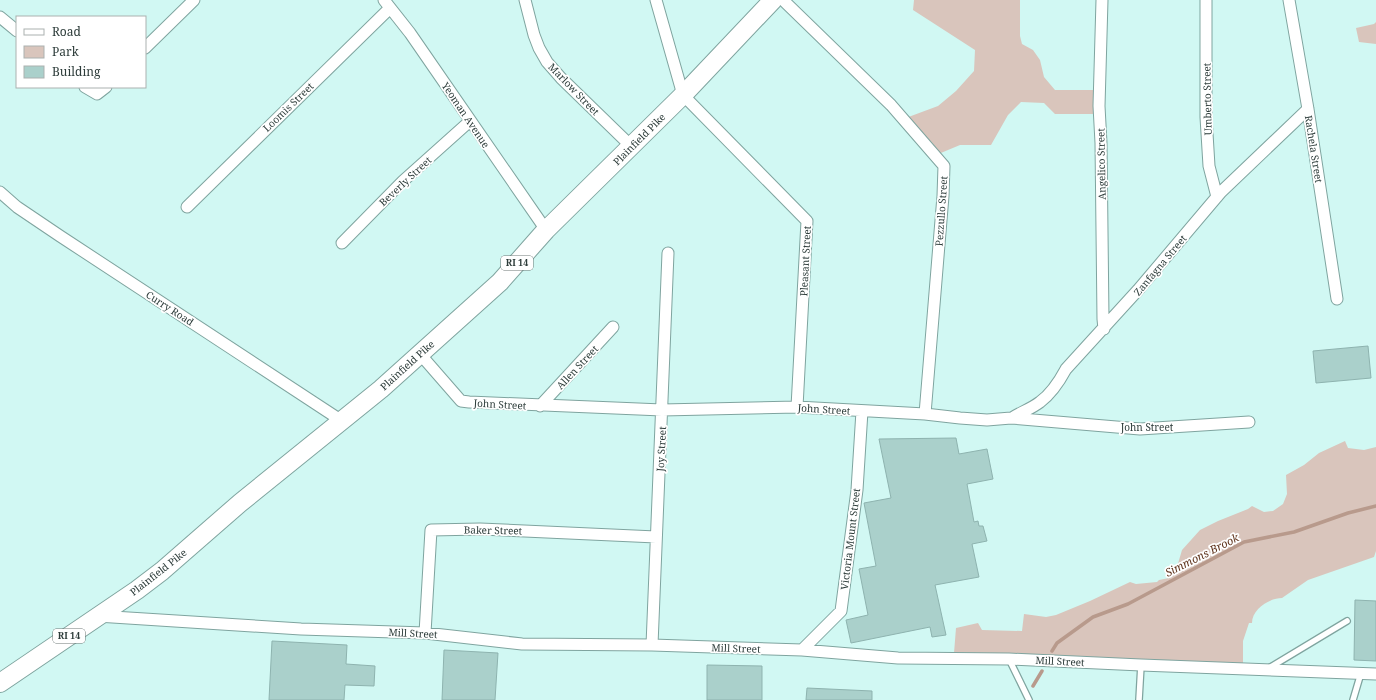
<svg xmlns="http://www.w3.org/2000/svg" width="1376" height="700" viewBox="0 0 1376 700" font-family="'Noto Serif',serif">
<style>
.green{fill:#d9c5bc}
.lines{fill:none;stroke-linecap:round;stroke-linejoin:round}
.stream{stroke:#b89a8c;stroke-width:3.5}
.building{fill:#aad0cb;stroke:#8eb3af}
.lane-casing{stroke:#7fa49f;stroke-width:8}
.street-casing{stroke:#7fa49f;stroke-width:13}
.primary-casing{stroke:#7fa49f;stroke-width:20}
.lane{stroke:#fff;stroke-width:5.5}
.street{stroke:#fff;stroke-width:11}
.primary{stroke:#fff;stroke-width:18}
.labels{text-anchor:middle;stroke-width:3.5;stroke-linejoin:round;paint-order:stroke}
.shield{fill:#fff;stroke:#6c7675;stroke-width:1}
.shield-label{font-size:9px;font-weight:bold;fill:#2d3c3a}
.street-label{font-size:10px;fill:#2d3c3a;stroke:#fff}
.water-label{font-size:11px;font-style:italic;fill:#60351e;stroke:#fff}
</style>
<rect width="100%" height="100%" fill="#d1f8f3"/>
<!-- green -->
<path class="green" d="M914,0H1020V36L1022,44L1033,50L1040,60L1044,77L1055,90H1099L1098,114H1055L1044,103L1021,102L1008,115L991,145H960L936,155L903,119L938,106L956,91L974,71L975,50L913,10Z
M1376,22V44L1359,42L1356,28L1374,24Z
M1345,441L1348,448L1364,450L1376,447V551L1374,557L1308,580L1282,598C1269,598 1252,609 1252,623H1249L1243,641V669L954,653L956,628L978,623L982,630L1022,631L1024,614L1046,617L1056,615L1090,601L1130,582L1136,584L1157,582L1159,580L1169,578L1177,567L1182,550L1200,530L1218,521L1248,509L1252,506L1264,512L1273,511L1283,504L1287,494L1286,475L1304,465L1319,453Z"/>
<g class="lines">
<!-- stream -->
<path class="stream" d="M1052,651L1057,643L1093,617L1128,604L1244,542L1294,532L1348,513L1376,506
M1033,686L1042,671"/>
</g>
<!-- building -->
<path class="building" d="M1368,346L1371,378L1316,383L1313,351Z
M956,438L959,454L987,449L993,479L967,484L974,522L978,521L979,526H983L987,541L972,544L979,577L935,585L946,635L932,637L930,627L851,643L846,620L868,615L859,569L876,566L864,503L891,498L879,439Z
M1355,600L1376,601V661L1354,660Z
M272,641L347,645L346,664L375,666L374,686L345,685L344,700H269Z
M444,650L498,653L495,700H442Z
M707,665L762,666V700H707Z
M807,688L872,691V700H806Z"/>
<g class="lines">
<defs>
<path id="lane" d="M1009,659L1029,700
M1269,668L1347,621
M1139,700L1141,665
M1353,700L1361,673"/>
<path id="street" d="M384,0L410,33L546,230
M525,0L534,35L539,48L547,62L561,78L631,146
M656,0L683,95L807,221L797,407
M783,0L891,105L944,166L943,196L925,414
M1102,0L1099,106L1101,143L1103,319L1104,329
M1206,0V117L1209,166L1217,197
M1289,0L1308,109L1337,299
M0,17L17,31
M145,48L194,0
M85,87L97,94L106,87
M0,192L17,207L60,236L342,421
M187,207L390,8
M342,243L403,181L470,121
M420,354L461,401L469,402L662,410L797,407L925,414L960,418L987,420L1011,418L1140,429L1249,422
M540,406L613,327
M1012,418C1021,412 1031,409 1040,402C1051,394 1059,382 1066,369L1138,290L1221,192L1308,109
M97,616L301,629L425,633L522,644L652,645L802,650L898,658L1009,659L1141,665L1376,674
M425,633L431,530L480,529L656,537
M652,645L668,253
M802,650L841,611L857,490L862,411"/>
<path id="primary" d="M0,683L137,590L162,571L240,503L381,389L500,282L546,230L683,95L773,0"/>
</defs>
<!-- lane casing -->
<use href="#lane" class="lane-casing"/>
<!-- street casing -->
<use href="#street" class="street-casing"/>
<!-- primary casing -->
<use href="#primary" class="primary-casing"/>
<!-- lane -->
<use href="#lane" class="lane"/>
<!-- street -->
<use href="#street" class="street"/>
<!-- primary -->
<use href="#primary" class="primary"/>
</g>
<g class="labels">
<!-- shield labels -->
<g class="shield">
<rect x="501" y="256" width="32" height="14" rx="3"/>
<rect x="53" y="629" width="32" height="14" rx="3"/>
</g>
<g class="shield-label">
<text x="517" y="266">RI 14</text>
<text x="69" y="639">RI 14</text>
</g>
<!-- street labels -->
<g class="street-label">
<text transform="translate(574 89) rotate(46)" y="4">Marlow Street</text>
<text transform="translate(1207 99) rotate(-91)" y="4">Umberto Street</text>
<text transform="translate(288 107) rotate(-44)" y="4">Loomis Street</text>
<text transform="translate(466 115) rotate(56)" y="4">Yeoman Avenue</text>
<text transform="translate(639 139) rotate(-45)" y="4">Plainfield Pike</text>
<text transform="translate(1314 149) rotate(81)" y="4">Rachela Street</text>
<text transform="translate(1101 164) rotate(-91)" y="4">Angelico Street</text>
<text transform="translate(405 181) rotate(-43)" y="4">Beverly Street</text>
<text transform="translate(941 211) rotate(-86)" y="4">Pezzullo Street</text>
<text transform="translate(805 261) rotate(-87)" y="4">Pleasant Street</text>
<text transform="translate(1160 265) rotate(-50)" y="4">Zanfagna Street</text>
<text transform="translate(170 308) rotate(33)" y="4">Curry Road</text>
<text transform="translate(407 365) rotate(-42)" y="4">Plainfield Pike</text>
<text transform="translate(577 367) rotate(-47)" y="4">Allen Street</text>
<text transform="translate(500 404) rotate(3)" y="4">John Street</text>
<text transform="translate(824 409) rotate(4)" y="4">John Street</text>
<text x="1147" y="431">John Street</text>
<text transform="translate(661 449) rotate(-87)" y="4">Joy Street</text>
<text transform="translate(493 530) rotate(1)" y="4">Baker Street</text>
<text transform="translate(850 539) rotate(-83)" y="4">Victoria Mount Street</text>
<text transform="translate(158 572) rotate(-38)" y="4">Plainfield Pike</text>
<text transform="translate(413 633) rotate(3)" y="4">Mill Street</text>
<text transform="translate(736 648) rotate(2)" y="4">Mill Street</text>
<text transform="translate(1060 661) rotate(3)" y="4">Mill Street</text>
</g>
<!-- water labels -->
<g class="water-label">
<text transform="translate(1202 555) rotate(-27)" y="4">Simmons Brook</text>
</g>
</g>
<!-- legend -->
<rect x="16" y="16" width="130" height="72" fill="#ffffff" stroke="#abb1b0"/>
<rect x="24" y="29" width="20" height="6" fill="#ffffff" stroke="#abb1b0"/>
<text x="52" y="36" font-size="12" fill="#2d3c3a">Road</text>
<rect x="24" y="46" width="20" height="12" fill="#d9c5bc" stroke="#abb1b0"/>
<text x="52" y="56" font-size="12" fill="#2d3c3a">Park</text>
<rect x="24" y="66" width="20" height="12" fill="#aad0cb" stroke="#abb1b0"/>
<text x="52" y="76" font-size="12" fill="#2d3c3a">Building</text>
</svg>
